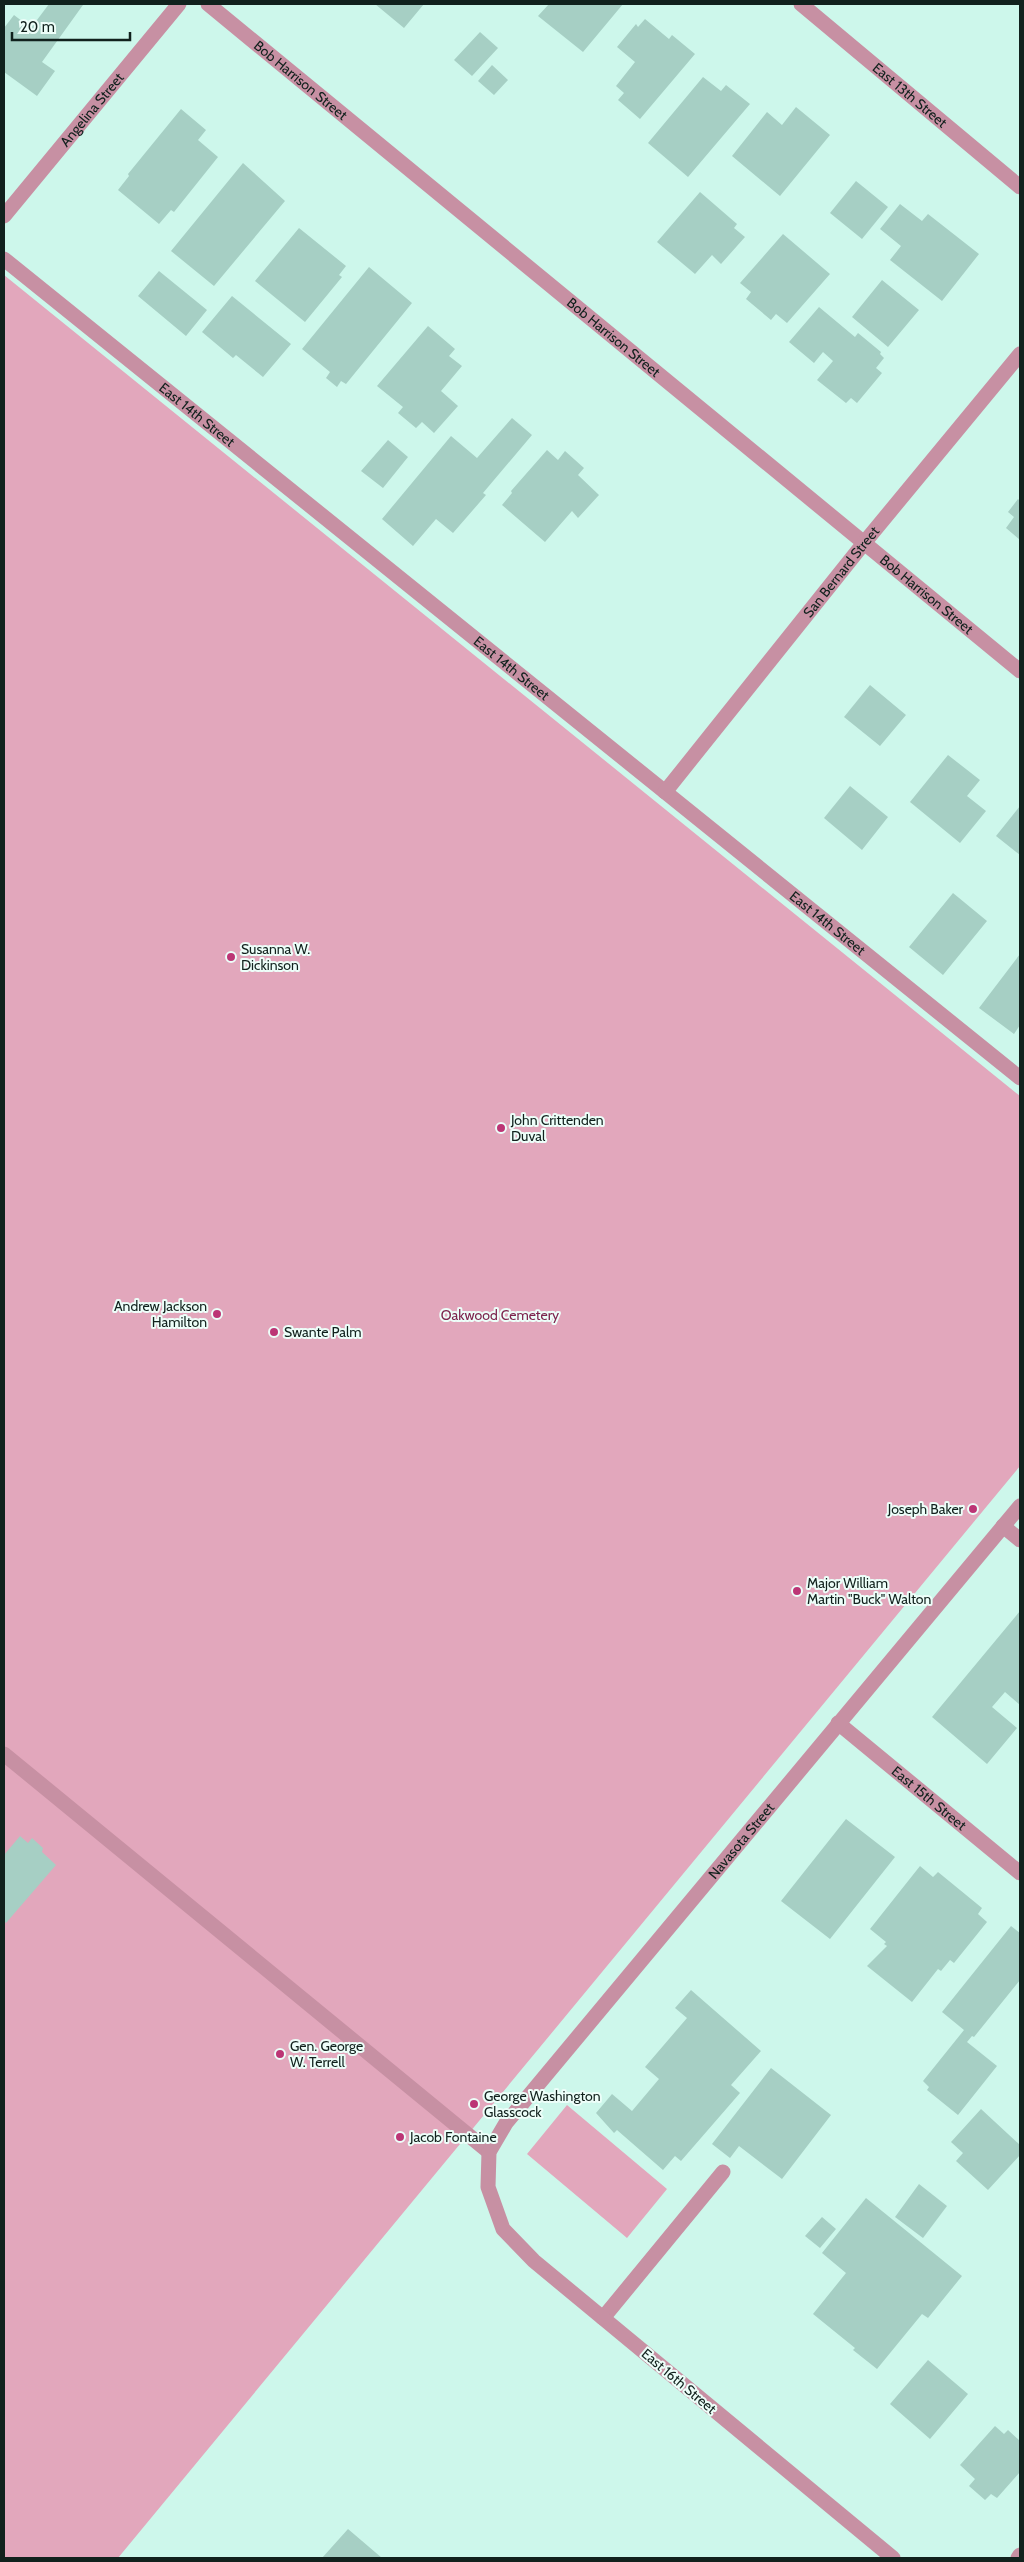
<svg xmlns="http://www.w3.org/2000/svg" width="1024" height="2562" viewBox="0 0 1024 2562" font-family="Cabin,sans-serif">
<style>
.green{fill:#e2a7bc}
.building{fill:#a6cfc4}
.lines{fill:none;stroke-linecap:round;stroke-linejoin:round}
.minor{stroke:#c790a3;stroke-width:15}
.poi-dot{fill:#bc3575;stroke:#edfef9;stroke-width:2}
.labels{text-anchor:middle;stroke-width:4;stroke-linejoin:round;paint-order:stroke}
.street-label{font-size:14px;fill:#11211d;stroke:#edfef9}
.poi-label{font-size:14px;fill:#11211d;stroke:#edfef9;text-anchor:start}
.park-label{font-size:14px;fill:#7d244d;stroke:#edfef9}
</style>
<rect width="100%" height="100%" fill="#cdf7eb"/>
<!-- green -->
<path class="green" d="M4,275L1020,1096V1466L118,2558H4Z
M567,2105L667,2189L627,2238L527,2154Z"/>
<!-- building -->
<path class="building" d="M49,4L83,5L42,62L55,71L37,96L4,72V28L14,15L31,28Z
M375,4H424L404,28Z
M549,4H623L583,52L538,16Z
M645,19L669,39L672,35L695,54L640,119L618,100L624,93L616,86L635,62L617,47L636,24L638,27Z
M480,32L498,48L472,76L454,60Z
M492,65L508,80L494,95L478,81Z
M703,77L721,91L726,85L750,104L688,177L648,143Z
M796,107L830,135L780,196L732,156L767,112L782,125Z
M181,109L206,130L198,140L218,157L174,212L171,210L159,224L118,190L129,176L128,174Z
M243,163L285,201L214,286L171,251Z
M856,181L888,207L862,239L830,213Z
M700,192L737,224L734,228L745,237L721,264L712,255L695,274L657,242Z
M900,204L922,221L928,214L979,254L942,301L890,260L901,246L880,229Z
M299,228L346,266L339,275L342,277L305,322L255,281Z
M783,234L830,274L787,323L776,314L771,320L746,299L751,292L740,283Z
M369,267L412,303L346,384L341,381L337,387L326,378L330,372L302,349Z
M159,271L207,310L186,336L138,296Z
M882,280L919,310L888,347L852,317Z
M232,296L291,344L263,377L236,355L233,358L202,332Z
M819,307L855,337L858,333L881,352L880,354L884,358L876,368L882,373L857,403L851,398L846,403L817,380L833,361L823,352L814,363L789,342Z
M428,326L455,349L449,356L462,366L441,391L458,406L434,433L422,422L416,428L398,413L403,407L377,386Z
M512,418L532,435L483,493L486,495L453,533L436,519L413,546L382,519L451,436L477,458Z
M388,440L408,457L383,488L361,471Z
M547,450L558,460L565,451L584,468L578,475L599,495L578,518L572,511L545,542L502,505L512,493L511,491Z
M1018,499L1020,501V540L1006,528L1014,517L1008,512Z
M870,685L906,715L880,746L844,717Z
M948,755L980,780L967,796L986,811L960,843L910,802Z
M850,786L888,817L862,850L824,818Z
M1020,806V855L996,836Z
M953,893L987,921L943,975L909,947Z
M1020,954V1025L1014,1034L979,1008Z
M1020,1611V1705L1005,1692L992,1707L1017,1728L987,1764L932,1717Z
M846,1819L895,1857L830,1939L781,1901Z
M20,1836L28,1843L32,1838L43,1848L42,1852L56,1865L6,1923L4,1921V1855Z
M920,1866L933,1877L938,1872L982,1908L978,1914L987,1922L954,1963L950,1960L941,1971L938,1969L912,2002L867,1966L887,1946L884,1944L886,1942L870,1929Z
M1011,1926L1020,1933V1980L974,2037L972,2036L967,2042L997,2066L958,2115L927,2090L929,2087L923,2081L964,2030L942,2012Z
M691,1990L761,2051L731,2085L740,2093L681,2161L675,2156L663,2170L617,2130L614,2133L596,2113L612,2094L632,2111L659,2079L645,2067L687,2018L675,2008Z
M771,2068L831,2115L782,2179L739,2146L730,2158L712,2144Z
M981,2109L1020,2145V2155L988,2190L956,2161L963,2153L951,2142Z
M919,2184L947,2206L923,2238L895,2217Z
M866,2198L962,2276L928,2318L922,2314L877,2369L853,2350L855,2348L813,2314L846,2273L822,2253Z
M822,2217L836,2229L820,2248L805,2236Z
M928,2360L968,2394L930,2439L890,2404Z
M995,2426L1004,2434L1008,2430L1020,2441V2472L997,2498L991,2494L985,2500L969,2486L975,2479L960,2465Z
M348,2529L382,2558H322Z"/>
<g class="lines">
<!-- minor -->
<g class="minor">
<path id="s1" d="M208,4L1020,671"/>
<path id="s2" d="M801,4L1020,187"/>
<path id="s3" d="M4,216L179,4"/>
<path id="s4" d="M4,259L1020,1078"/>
<path id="s5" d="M665,792L864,543L1020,354"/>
<path d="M1003,1526L1020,1540"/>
<path id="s6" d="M838,1723L1020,1873"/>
<path d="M4,1754L489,2152"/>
<path d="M603,2318L723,2172"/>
<path id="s7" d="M893,2558L534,2261L503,2229L488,2187L489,2152L506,2123L1020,1506"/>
<path d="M1018,2558L1020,2555"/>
</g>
</g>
<!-- markers -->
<g class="poi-dot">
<circle cx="231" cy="957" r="5"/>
<circle cx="501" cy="1128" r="5"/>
<circle cx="217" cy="1314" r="5"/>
<circle cx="274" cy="1332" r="5"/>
<circle cx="973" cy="1509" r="5"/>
<circle cx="797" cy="1591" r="5"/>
<circle cx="280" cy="2054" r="5"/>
<circle cx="474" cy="2104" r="5"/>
<circle cx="400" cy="2137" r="5"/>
</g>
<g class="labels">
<!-- street labels -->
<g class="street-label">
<text dy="5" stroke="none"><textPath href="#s1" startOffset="120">Bob Harrison Street</textPath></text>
<text dy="5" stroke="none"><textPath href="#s2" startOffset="142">East 13th Street</textPath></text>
<text dy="5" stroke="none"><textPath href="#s3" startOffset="138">Angelina Street</textPath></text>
<text dy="5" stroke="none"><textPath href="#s1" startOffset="525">Bob Harrison Street</textPath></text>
<text dy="5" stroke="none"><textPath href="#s4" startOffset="248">East 14th Street</textPath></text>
<text dy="5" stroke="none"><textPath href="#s5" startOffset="282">San Bernard Street</textPath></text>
<text dy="5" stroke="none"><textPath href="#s1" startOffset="930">Bob Harrison Street</textPath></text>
<text dy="5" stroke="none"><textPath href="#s4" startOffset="652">East 14th Street</textPath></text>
<text dy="5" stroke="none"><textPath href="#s4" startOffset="1058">East 14th Street</textPath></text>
<text dy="5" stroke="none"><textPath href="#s6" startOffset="118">East 15th Street</textPath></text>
<text dy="5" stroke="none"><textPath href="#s7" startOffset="991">Navasota Street</textPath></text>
<text transform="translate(679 2381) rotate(40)" y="5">East 16th Street</text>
</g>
<!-- poi labels -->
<g class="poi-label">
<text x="241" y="954">Susanna W.<tspan x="241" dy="16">Dickinson</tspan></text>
<text x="511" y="1125">John Crittenden<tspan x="511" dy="16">Duval</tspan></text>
<text x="207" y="1311" text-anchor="end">Andrew Jackson<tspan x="207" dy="16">Hamilton</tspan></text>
<text x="284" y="1337">Swante Palm</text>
<text x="963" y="1514" text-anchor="end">Joseph Baker</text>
<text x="807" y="1588">Major William<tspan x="807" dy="16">Martin "Buck" Walton</tspan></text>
<text x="290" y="2051">Gen. George<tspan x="290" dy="16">W. Terrell</tspan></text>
<text x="484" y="2101">George Washington<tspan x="484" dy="16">Glasscock</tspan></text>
<text x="410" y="2142">Jacob Fontaine</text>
</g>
<!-- park labels -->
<g class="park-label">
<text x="500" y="1320">Oakwood Cemetery</text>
</g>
</g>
<!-- border -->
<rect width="1024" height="2562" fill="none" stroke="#11211d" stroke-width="10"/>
<!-- scale -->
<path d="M12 32v8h118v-8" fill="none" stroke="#11211d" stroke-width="2.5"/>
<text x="20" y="32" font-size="15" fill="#11211d" stroke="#edfef9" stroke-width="4" paint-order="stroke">20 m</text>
</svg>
